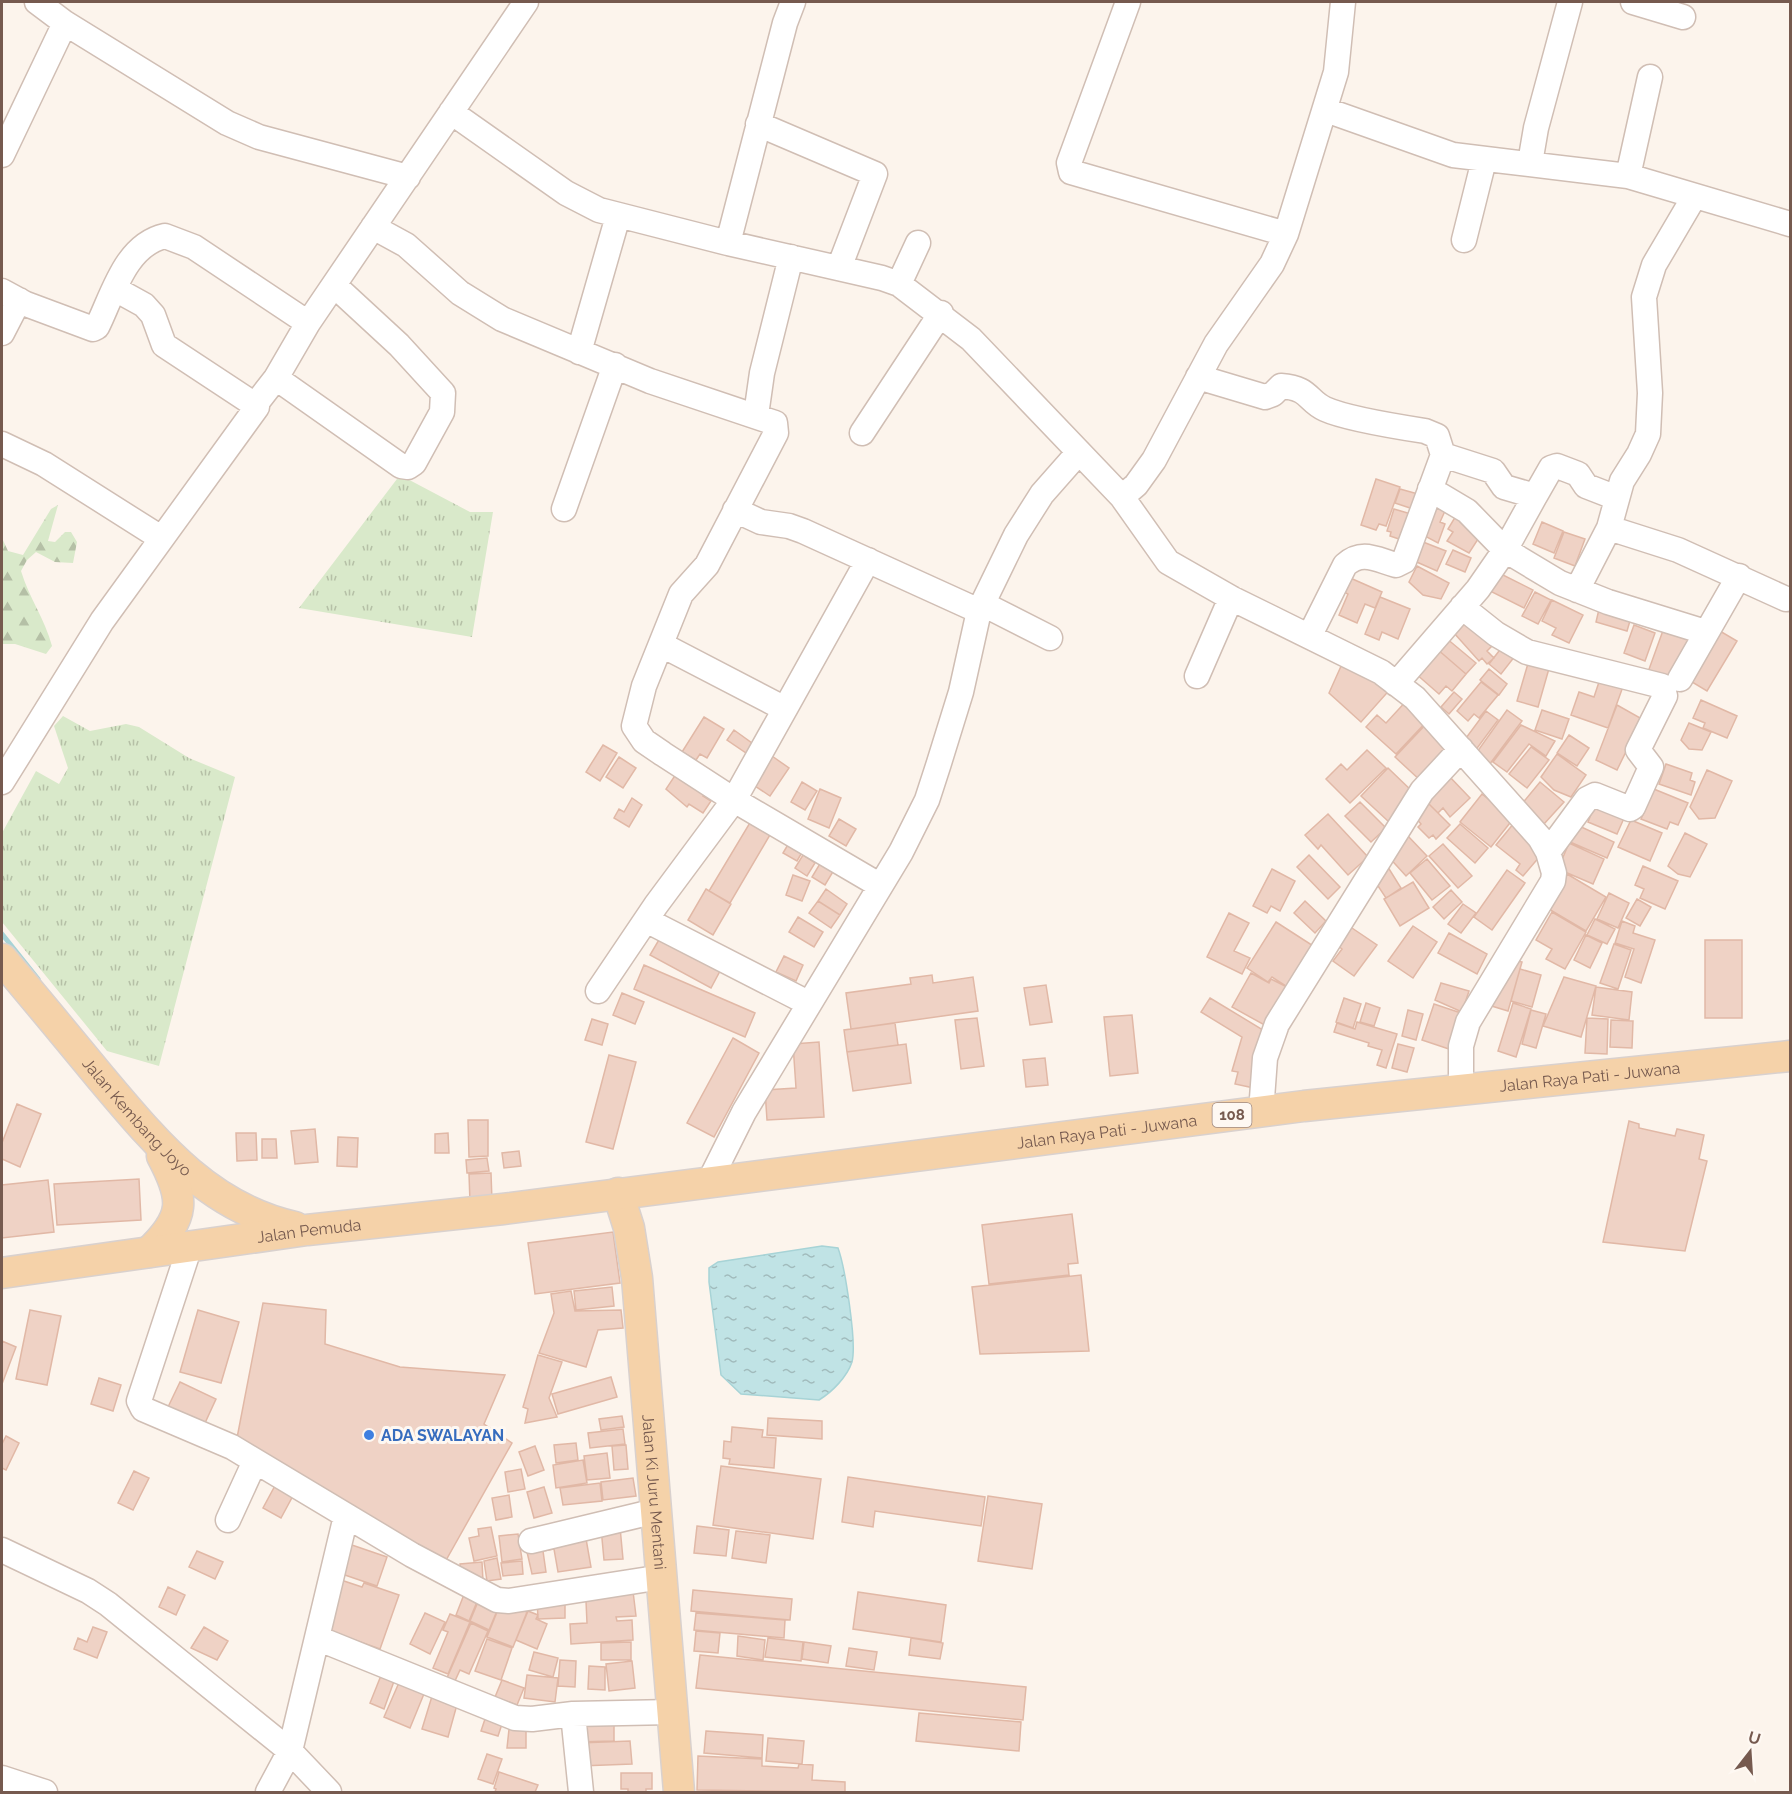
<svg xmlns="http://www.w3.org/2000/svg" width="1792" height="1794" viewBox="0 0 1792 1794" font-family="Raleway,sans-serif">
<style>
.grass{fill:url(#grass-tufts)}
.forest{fill:url(#forest-firs)}
.water{fill:url(#water-ripples);stroke:#a7d3d6;stroke-width:1.5}
.lines{fill:none;stroke-linecap:round;stroke-linejoin:round}
.stream{stroke:#a7d3d6;stroke-width:5}
.building{fill:#efd2c5;stroke:#e1b8a6;stroke-width:1.5}
.minor-casing{stroke:#d0beb4;stroke-width:27}
.major-casing{stroke:#d9d1ce;stroke-width:33}
.minor{stroke:#fff;stroke-width:24}
.major{stroke:#f5d2a9;stroke-width:30}
.shop-dot{fill:#3f7fe0;stroke:#fef8f2;stroke-width:2}
.labels{text-anchor:middle;stroke-width:6;stroke-linejoin:round;paint-order:stroke}
.shield{fill:#fef8f2;stroke:#9f8980;stroke-width:1.5}
.shield-label{font-size:15px;font-weight:bold;fill:#765a4f}
.street-label{font-size:16px;fill:#765a4f;stroke:#fef8f2}
.shop-label{font-size:16px;font-weight:bold;fill:#366cbe;stroke:#fef8f2;text-anchor:start}
</style>
<defs>
<pattern id="grass-tufts" width="24" height="20" patternUnits="userSpaceOnUse" patternTransform="scale(1.5)"><rect width="24" height="20" fill="#d9e9ca"/><path d="M3 7l-1-3M5 7V3M7 7l1-3M15 17l-1-3M17 17v-4M19 17l1-3" fill="none" stroke="#b5c0a6"/></pattern>
<pattern id="forest-firs" width="22" height="20" patternUnits="userSpaceOnUse" patternTransform="scale(1.5)"><rect width="22" height="20" fill="#d9e9ca"/><path d="M5 1l3.5 6h-7zM16 11l3.5 6h-7z" fill="#b5c0a6"/></pattern>
<pattern id="water-ripples" width="26" height="14" patternUnits="userSpaceOnUse" patternTransform="scale(1.5)"><rect width="26" height="14" fill="#c0e3e5"/><path d="M2 4q2-2 4 0t4 0M15 11q2-2 4 0t4 0" fill="none" stroke="#a1bbbc"/></pattern>
</defs>
<rect width="100%" height="100%" fill="#fcf4ec"/>
<!-- grass -->
<path class="grass" d="M400,475L470,512H493L472,637L299,608Z
M63,716L90,731L126,724L139,727L189,758L235,777L159,1066L107,1051L2,922V833L36,771L59,784L68,768L54,726Z"/>
<!-- forest -->
<path class="forest" d="M58,505L48,541L55,542L65,532H71L77,542L73,563L55,562L36,552L27,560L21,571C29,598 45,619 52,646L46,654L15,644H2V538L8,551L23,555L51,509Z"/>
<!-- water -->
<path class="water" d="M822,1246L838,1248C845,1267 857,1343 852,1362C847,1377 832,1392 819,1400L741,1394L721,1375L709,1282V1268L718,1262Z"/>
<g class="lines">
<!-- stream -->
<path class="stream" d="M2,934L38,979"/>
</g>
<!-- building -->
<path class="building" d="M1376,479L1400,487L1386,526L1379,524L1376,530L1361,525Z
M1400,489L1418,494L1413,509L1395,503Z
M1432,506L1445,511L1440,522L1445,524L1438,543L1421,534Z
M1394,509L1411,514L1404,534L1401,533L1399,539L1390,536L1391,532L1387,531Z
M1457,514L1482,533L1469,553L1447,541L1453,532L1448,529Z
M1542,522L1563,531L1554,553L1533,544Z
M1564,532L1585,539L1575,566L1554,558Z
M1418,540L1446,551L1437,571L1410,559Z
M1453,550L1471,558L1465,572L1446,564Z
M1417,566L1449,583L1441,599L1423,595L1409,582Z
M1499,573L1533,590L1524,608L1490,591Z
M1348,577L1382,592L1375,608L1365,604L1357,623L1339,615L1348,594L1342,591Z
M1535,592L1551,600L1538,624L1522,616Z
M1380,597L1410,609L1398,639L1382,632L1379,640L1365,634Z
M1552,600L1583,615L1569,643L1552,635L1556,628L1542,621Z
M1600,605L1632,614L1627,631L1596,622Z
M1469,618L1498,640L1487,651L1494,658L1487,664L1482,658L1479,661L1454,633Z
M1634,625L1655,633L1645,661L1624,653Z
M1665,625L1694,636L1676,682L1648,672Z
M1713,627L1737,641L1707,691L1692,682L1699,670L1691,665Z
M1446,638L1476,663L1466,674L1437,649Z
M1506,642L1519,651L1501,674L1489,664Z
M1437,649L1466,674L1452,691L1446,686L1439,694L1415,673Z
M1346,655L1394,685L1361,722L1329,693Z
M1529,660L1550,665L1538,707L1517,701Z
M1489,669L1507,684L1499,695L1480,680Z
M1602,673L1625,681L1608,728L1571,715L1579,692L1594,697Z
M1481,682L1498,695L1479,718L1474,714L1468,721L1457,711Z
M1454,692L1462,699L1449,714L1441,707Z
M1409,698L1430,718L1396,754L1366,727L1377,715L1386,723Z
M1701,700L1737,716L1727,738L1703,728L1705,723L1693,718Z
M1617,705L1642,719L1617,770L1596,760Z
M1507,710L1522,721L1486,769L1477,752Z
M1542,710L1569,719L1562,739L1535,730Z
M1486,711L1498,720L1475,751L1463,742Z
M704,717L724,729L707,758L700,754L696,760L682,752Z
M1430,720L1457,744L1422,782L1395,757Z
M1689,723L1711,732L1702,750L1689,749L1681,740Z
M1521,725L1555,741L1546,756L1529,744L1507,772L1493,762Z
M734,730L756,746L749,755L727,740Z
M1569,735L1589,748L1577,766L1557,753Z
M603,745L617,753L600,781L586,772Z
M1531,747L1549,760L1527,788L1509,774Z
M1367,750L1386,768L1350,803L1326,779L1341,764L1347,770Z
M1557,754L1586,775L1571,797L1554,790L1541,777Z
M772,756L789,768L770,796L752,784Z
M619,757L636,768L623,788L606,777Z
M1666,764L1692,773L1690,780L1695,782L1691,795L1659,784Z
M680,768L709,788L703,796L711,801L703,813L689,804L687,807L666,789Z
M1388,768L1415,794L1389,822L1361,796Z
M1707,770L1732,781L1715,818L1699,819L1690,807Z
M1448,775L1470,798L1450,817L1443,808L1438,813L1423,798Z
M802,782L817,791L805,810L791,802Z
M1540,782L1564,802L1544,824L1521,805Z
M1644,785L1688,803L1678,825L1670,822L1667,829L1641,819L1646,808L1642,807Z
M820,789L841,798L829,828L808,819Z
M1482,794L1513,819L1491,847L1460,822Z
M632,798L642,805L629,827L614,818L619,809L624,812Z
M1423,798L1450,825L1436,839L1433,835L1429,838L1418,827L1421,824L1414,816Z
M1360,802L1386,828L1371,842L1345,816Z
M1595,804L1625,816L1617,834L1588,822Z
M1328,814L1368,857L1348,875L1321,845L1318,849L1305,835Z
M754,816L774,828L730,903L709,891Z
M839,819L856,829L846,846L829,836Z
M1631,820L1662,833L1650,861L1618,847Z
M1514,823L1546,849L1523,876L1516,870L1520,864L1496,845Z
M1460,824L1488,848L1475,863L1447,838Z
M1577,825L1614,842L1607,858L1570,842Z
M1685,833L1707,844L1690,877L1678,874L1668,866Z
M1407,835L1427,856L1406,876L1386,854Z
M793,836L807,844L797,861L783,853Z
M1569,843L1604,859L1593,884L1558,869Z
M1443,844L1472,876L1458,888L1429,856Z
M803,855L815,863L807,876L795,868Z
M1309,855L1340,887L1328,899L1297,867Z
M824,857L837,865L825,885L812,877Z
M1427,859L1450,886L1432,900L1410,873Z
M1386,864L1401,888L1386,898L1370,874Z
M1643,866L1678,881L1665,909L1640,898L1644,889L1635,885Z
M1272,869L1295,881L1280,911L1271,906L1267,913L1253,906Z
M1507,870L1525,883L1492,930L1474,917Z
M1567,874L1606,897L1586,931L1547,908Z
M793,875L810,881L802,901L786,895Z
M1413,882L1429,908L1400,926L1384,899Z
M706,889L731,904L713,935L688,920Z
M826,889L847,904L840,915L818,901Z
M1451,890L1462,902L1444,919L1433,907Z
M1609,893L1629,903L1618,928L1597,919Z
M1637,899L1651,907L1640,926L1626,918Z
M818,901L840,915L831,928L809,913Z
M1305,901L1326,921L1315,933L1294,913Z
M1463,904L1476,913L1461,933L1448,924Z
M1552,912L1586,932L1565,969L1546,959L1552,949L1536,940Z
M1229,913L1249,923L1234,951L1250,958L1242,974L1207,957Z
M798,917L823,932L814,947L789,932Z
M1595,919L1615,929L1607,944L1587,935Z
M1622,921L1635,926L1633,933L1655,940L1641,983L1625,977L1634,949L1615,943Z
M1276,922L1318,949L1292,990L1272,977L1268,982L1247,968Z
M1349,926L1377,945L1354,976L1333,961L1342,949L1336,944Z
M1413,926L1437,942L1413,978L1388,961Z
M1449,933L1487,954L1477,974L1438,953Z
M1586,935L1602,943L1590,968L1574,960Z
M660,938L720,971L711,988L650,955Z
M1705,940H1742V1018H1705Z
M1614,944L1631,950L1618,989L1600,983Z
M784,956L803,965L796,981L776,972Z
M1507,958L1522,962L1508,1011L1485,1004Z
M644,965L755,1013L745,1037L634,989Z
M1520,969L1541,975L1532,1007L1511,1001Z
M1251,973L1269,983L1271,979L1291,989L1270,1028L1232,1007Z
M932,975L933,983L973,977L978,1011L851,1029L846,993L911,984L910,978Z
M1564,977L1596,986L1581,1037L1543,1026Z
M1441,983L1469,991L1462,1012L1435,1000Z
M1046,985L1052,1022L1030,1025L1024,988Z
M1596,987L1632,992L1629,1020L1592,1015Z
M622,993L644,1002L635,1024L613,1015Z
M1210,998L1268,1033L1254,1088L1235,1084L1238,1072L1232,1071L1242,1037L1201,1012Z
M1344,998L1361,1004L1353,1028L1336,1022Z
M1366,1003L1380,1008L1374,1026L1360,1022Z
M1513,1003L1531,1009L1516,1057L1498,1051Z
M1434,1004L1461,1013L1449,1049L1422,1040Z
M1408,1010L1423,1014L1416,1040L1402,1036Z
M1531,1010L1546,1014L1536,1048L1522,1044Z
M1132,1015L1138,1073L1110,1076L1104,1017Z
M977,1018L984,1066L961,1069L955,1020Z
M1587,1018L1608,1019L1607,1054L1585,1053Z
M592,1019L608,1024L602,1045L585,1040Z
M1611,1020L1633,1021L1632,1048L1610,1047Z
M1357,1022L1397,1034L1386,1068L1377,1065L1382,1050L1368,1046L1369,1043L1334,1032L1337,1023L1355,1029Z
M895,1023L898,1045L847,1052L844,1030Z
M733,1038L759,1053L714,1137L687,1123Z
M819,1042L824,1117L767,1120L765,1090L796,1088L793,1044Z
M906,1044L911,1083L853,1091L847,1052Z
M1398,1044L1414,1048L1407,1072L1392,1068Z
M609,1055L636,1062L613,1149L586,1142Z
M1045,1058L1048,1085L1026,1087L1023,1060Z
M17,1104L41,1114L20,1167L2,1159V1143Z
M468,1120H488V1156L469,1157Z
M1629,1121L1639,1124V1128L1675,1136L1677,1129L1704,1135L1699,1159L1707,1161L1685,1251L1603,1242Z
M315,1129L318,1162L295,1164L291,1131Z
M236,1133H256L257,1160L237,1161Z
M448,1133L449,1153H435V1134Z
M338,1137L358,1138L357,1167L337,1166Z
M262,1139H276L277,1158H262Z
M519,1151L521,1166L504,1168L502,1153Z
M487,1158L489,1171L467,1173L466,1160Z
M491,1173L492,1201L470,1202L469,1174Z
M139,1179L141,1220L57,1225L54,1184Z
M48,1180L54,1232L2,1238V1185Z
M1072,1214L1078,1263L1068,1264L1069,1275L989,1284L982,1225Z
M613,1232L620,1283L535,1294L528,1243Z
M1081,1275L1089,1351L980,1354L972,1287Z
M612,1287L614,1306L576,1310L574,1291Z
M571,1291L575,1311L621,1310L623,1328L598,1330L586,1367L539,1353L554,1313L551,1294Z
M263,1303L326,1310L325,1344L400,1367L505,1375L484,1424L512,1443L445,1562L237,1438Z
M30,1310L61,1316L47,1385L16,1379Z
M198,1310L239,1322L221,1383L180,1372Z
M2,1341L16,1347L2,1384Z
M538,1355L562,1362L549,1398L557,1417L525,1423L528,1409L523,1407Z
M611,1377L617,1397L558,1414L552,1394Z
M99,1378L121,1385L113,1411L91,1404Z
M180,1382L216,1399L205,1423L168,1407Z
M622,1416L624,1427L601,1430L599,1419Z
M768,1418L822,1421V1439L767,1435Z
M732,1427L763,1430L762,1437L776,1438L774,1468L729,1464L730,1459L723,1458L724,1441L731,1442Z
M623,1429L625,1444L590,1448L588,1433Z
M6,1436L19,1443L6,1470L2,1468V1444Z
M576,1443L578,1460L556,1463L554,1445Z
M626,1445L628,1469L614,1470L612,1446Z
M535,1446L544,1470L528,1476L519,1452Z
M607,1453L610,1478L587,1480L584,1456Z
M583,1460L587,1483L556,1488L553,1465Z
M721,1466L821,1479L813,1539L713,1525Z
M521,1469L525,1489L508,1492L505,1472Z
M134,1471L149,1478L133,1510L118,1503Z
M848,1477L985,1497L981,1526L875,1511L873,1527L842,1522Z
M633,1478L636,1496L603,1500L601,1482Z
M277,1482L295,1492L281,1518L263,1508Z
M600,1483L602,1501L563,1505L560,1488Z
M544,1487L552,1513L534,1518L527,1492Z
M509,1495L512,1517L496,1520L492,1498Z
M988,1496L1042,1504L1032,1569L978,1561Z
M697,1526L729,1530L726,1556L694,1553Z
M491,1527L497,1556L474,1561L469,1538L479,1536L478,1529Z
M620,1527L623,1559L604,1560L601,1528Z
M736,1531L770,1535L766,1563L732,1558Z
M585,1533L591,1567L558,1572L554,1549L543,1551L546,1572L532,1574L525,1543Z
M518,1534L522,1559L502,1562L499,1536Z
M349,1544L387,1557L377,1586L339,1573Z
M197,1551L223,1562L215,1579L189,1567Z
M497,1558L501,1579L487,1581L484,1561Z
M522,1561L523,1574L503,1576L501,1563Z
M482,1562L483,1581L461,1582L460,1564Z
M341,1580L362,1587L364,1583L399,1595L380,1649L324,1629Z
M632,1583L636,1616L616,1617L617,1621L632,1620L633,1640L571,1644L570,1624L587,1623L586,1601Z
M168,1587L185,1595L176,1615L159,1607Z
M693,1590L792,1599L790,1620L691,1611Z
M465,1592L479,1597L469,1621L456,1615Z
M858,1592L946,1605L941,1642L853,1629Z
M565,1596V1618L538,1619L537,1597Z
M480,1597L499,1606L489,1630L470,1621Z
M501,1602L527,1612L513,1647L487,1637Z
M528,1611L538,1615L536,1619L547,1624L537,1649L516,1640Z
M425,1613L445,1622L430,1654L410,1644Z
M696,1613L785,1620L784,1638L694,1630Z
M450,1614L470,1622L448,1674L433,1668L448,1632L443,1630Z
M471,1623L488,1631L469,1674L460,1670L454,1683L446,1680Z
M93,1627L107,1632L97,1658L74,1649L78,1638L87,1642Z
M204,1627L228,1641L217,1660L191,1648Z
M696,1631L720,1633L718,1653L694,1651Z
M738,1636L765,1640L763,1660L737,1656Z
M768,1638L803,1642L801,1661L765,1657Z
M911,1638L943,1643L940,1659L909,1655Z
M487,1639L512,1648L501,1680L475,1671Z
M631,1642V1660H601V1643Z
M804,1642L831,1646L828,1663L802,1659Z
M849,1648L877,1652L874,1670L846,1666Z
M534,1652L558,1658L553,1677L529,1670Z
M700,1655L1026,1687L1023,1720L696,1688Z
M560,1660L576,1661L575,1687L558,1686Z
M632,1661L635,1688L609,1691L606,1664Z
M589,1666L605,1667V1690L588,1689Z
M384,1668L397,1673L384,1709L370,1703Z
M527,1675L558,1678L555,1702L524,1698Z
M401,1678L426,1689L410,1728L384,1717Z
M502,1680L524,1688L517,1705L495,1697Z
M433,1693L458,1701L448,1737L422,1729Z
M488,1710L505,1715L498,1736L481,1731Z
M919,1713L1021,1722L1019,1751L916,1741Z
M576,1714H614V1741L576,1742Z
M510,1720H526V1748H507Z
M706,1731L763,1735L762,1758L704,1753Z
M768,1738L804,1741L802,1764L766,1761Z
M630,1741L632,1764L580,1766L579,1743Z
M487,1754L502,1759L493,1784L478,1779Z
M698,1756L762,1759V1766L798,1768L799,1764L813,1765L812,1780L845,1782V1792L697,1790Z
M499,1772L538,1785L535,1792H495L496,1789L494,1788Z
M621,1773H652V1789H646V1792H628V1789H621Z"/>
<g class="lines">
<defs>
<path id="minor" d="M37,2L65,23L227,123L259,137L408,177
M1128,2L1069,163L1071,172L1286,234
M1633,2L1683,17
M1326,110L1453,155L1628,176L1790,224
M451,112L566,193L599,210L728,243L882,278L899,284L971,339L1122,497L1168,562L1231,598L1381,672L1415,698L1540,838L1548,852L1554,873L1553,881L1468,1022L1461,1046V1092
M758,124L875,174L839,268
M2,155L65,23
M1530,163L1536,128L1570,2
M1628,176L1650,77
M373,227L406,245L460,293L502,319L650,381L775,423L776,433L707,565L681,594L644,686L634,726L644,741L663,754L734,800L879,885
M1464,240L1484,160
M728,243L785,23L793,2
M899,284L918,243
M115,289L144,305L153,315L164,345L255,405
M2,291L26,304L93,329L97,327C113,295 125,245 165,236L194,247L308,323
M2,333L19,300
M579,352L618,216
M1198,377L1265,397L1273,394L1281,386C1310,388 1307,401 1325,409C1347,419 1399,427 1425,431L1437,436L1443,455L1493,471L1504,487L1535,496L1551,468L1557,466L1578,474L1586,486L1617,498
M276,378L401,466L408,467L414,463L442,412L443,393L399,345L334,285
M756,415L762,373L791,257
M862,433L941,313
M2,444L44,464L161,538
M1430,489L1467,511L1505,550L1535,496
M1122,497L1136,485L1154,460L1216,344L1272,264L1286,234L1336,72L1343,2
M564,509L615,365
M735,510L761,522L789,526L803,531L979,611
M1609,528L1678,550L1786,599
M1577,590L1609,528L1622,481L1639,454L1648,434L1650,393L1644,297L1654,265L1694,197
M983,604L1050,638
M1462,607L1496,634L1527,652L1662,686L1665,696L1638,750L1651,767L1633,807L1630,809L1595,795L1587,799L1548,852
M1310,635L1345,565C1362,550 1375,559 1396,565L1404,561L1443,455
M1197,676L1231,598
M1680,679L1739,576
M1396,684L1478,589L1505,550L1560,583L1608,602L1705,632
M785,709L868,560
M2,782L102,621L257,407L255,405L276,378L308,323L526,2
M646,920L808,1003
M598,991L656,905L734,800L785,709L662,645
M1261,1112L1265,1058L1277,1024L1422,791L1461,749
M709,1182L744,1112L901,852L927,800L939,763L961,692L979,611L1016,535L1042,494L1079,452
M190,1246L139,1401L143,1409L232,1447L412,1555L497,1600L509,1601L662,1577
M228,1520L255,1461
M531,1541L656,1511
M2,1550L88,1591L108,1604L290,1751L329,1792
M317,1638L515,1718L532,1719L573,1714L672,1712
M573,1714L581,1792
M2,1778L45,1792
M268,1792L290,1751L346,1516"/>
<g id="major">
<path id="s1" d="M2,959C35,998 68,1038 101,1078C156,1143 208,1208 295,1227"/>
<path id="s2" d="M618,1193L629,1228L637,1278L679,1792"/>
<path d="M149,1252C186,1217 185,1199 162,1156"/>
<path id="s3" d="M2,1273L307,1230L503,1209L1304,1106L1790,1056"/>
</g>
</defs>
<!-- minor casing -->
<use href="#minor" class="minor-casing"/>
<!-- major casing -->
<use href="#major" class="major-casing"/>
<!-- minor -->
<use href="#minor" class="minor"/>
<!-- major -->
<use href="#major" class="major"/>
</g>
<!-- markers -->
<circle class="shop-dot" cx="369" cy="1435" r="6"/>
<g class="labels">
<!-- shield labels -->
<rect class="shield" x="1212.5" y="1103" width="39" height="24" rx="4.5"/>
<g class="shield-label">
<text x="1232" y="1120">108</text>
</g>
<!-- street labels -->
<g class="street-label">
<text dy="6" stroke="none"><textPath href="#s3" startOffset="1600">Jalan Raya Pati - Juwana</textPath></text>
<text dy="6" stroke="none"><textPath href="#s1" startOffset="208">Jalan Kembang Joyo</textPath></text>
<text dy="6" stroke="none"><textPath href="#s3" startOffset="1114">Jalan Raya Pati - Juwana</textPath></text>
<text dy="6" stroke="none"><textPath href="#s3" startOffset="310">Jalan Pemuda</textPath></text>
<text dy="6" stroke="none"><textPath href="#s2" startOffset="302">Jalan Ki Juru Mentani</textPath></text>
</g>
<!-- shop labels -->
<g class="shop-label">
<text x="381" y="1441">ADA SWALAYAN</text>
</g>
</g>
<!-- border -->
<rect width="1792" height="1794" fill="none" stroke="#765a4f" stroke-width="6"/>
<!-- north arrow -->
<g transform="translate(1750 1752) rotate(17)" stroke="#fef8f2" stroke-width="4.5" paint-order="stroke">
<path d="M0-4.5L10 22L0 15L-10 22Z" fill="#765a4f"/>
<text y="-9" font-size="16" font-weight="bold" text-anchor="middle" fill="#765a4f">U</text>
</g>
</svg>
